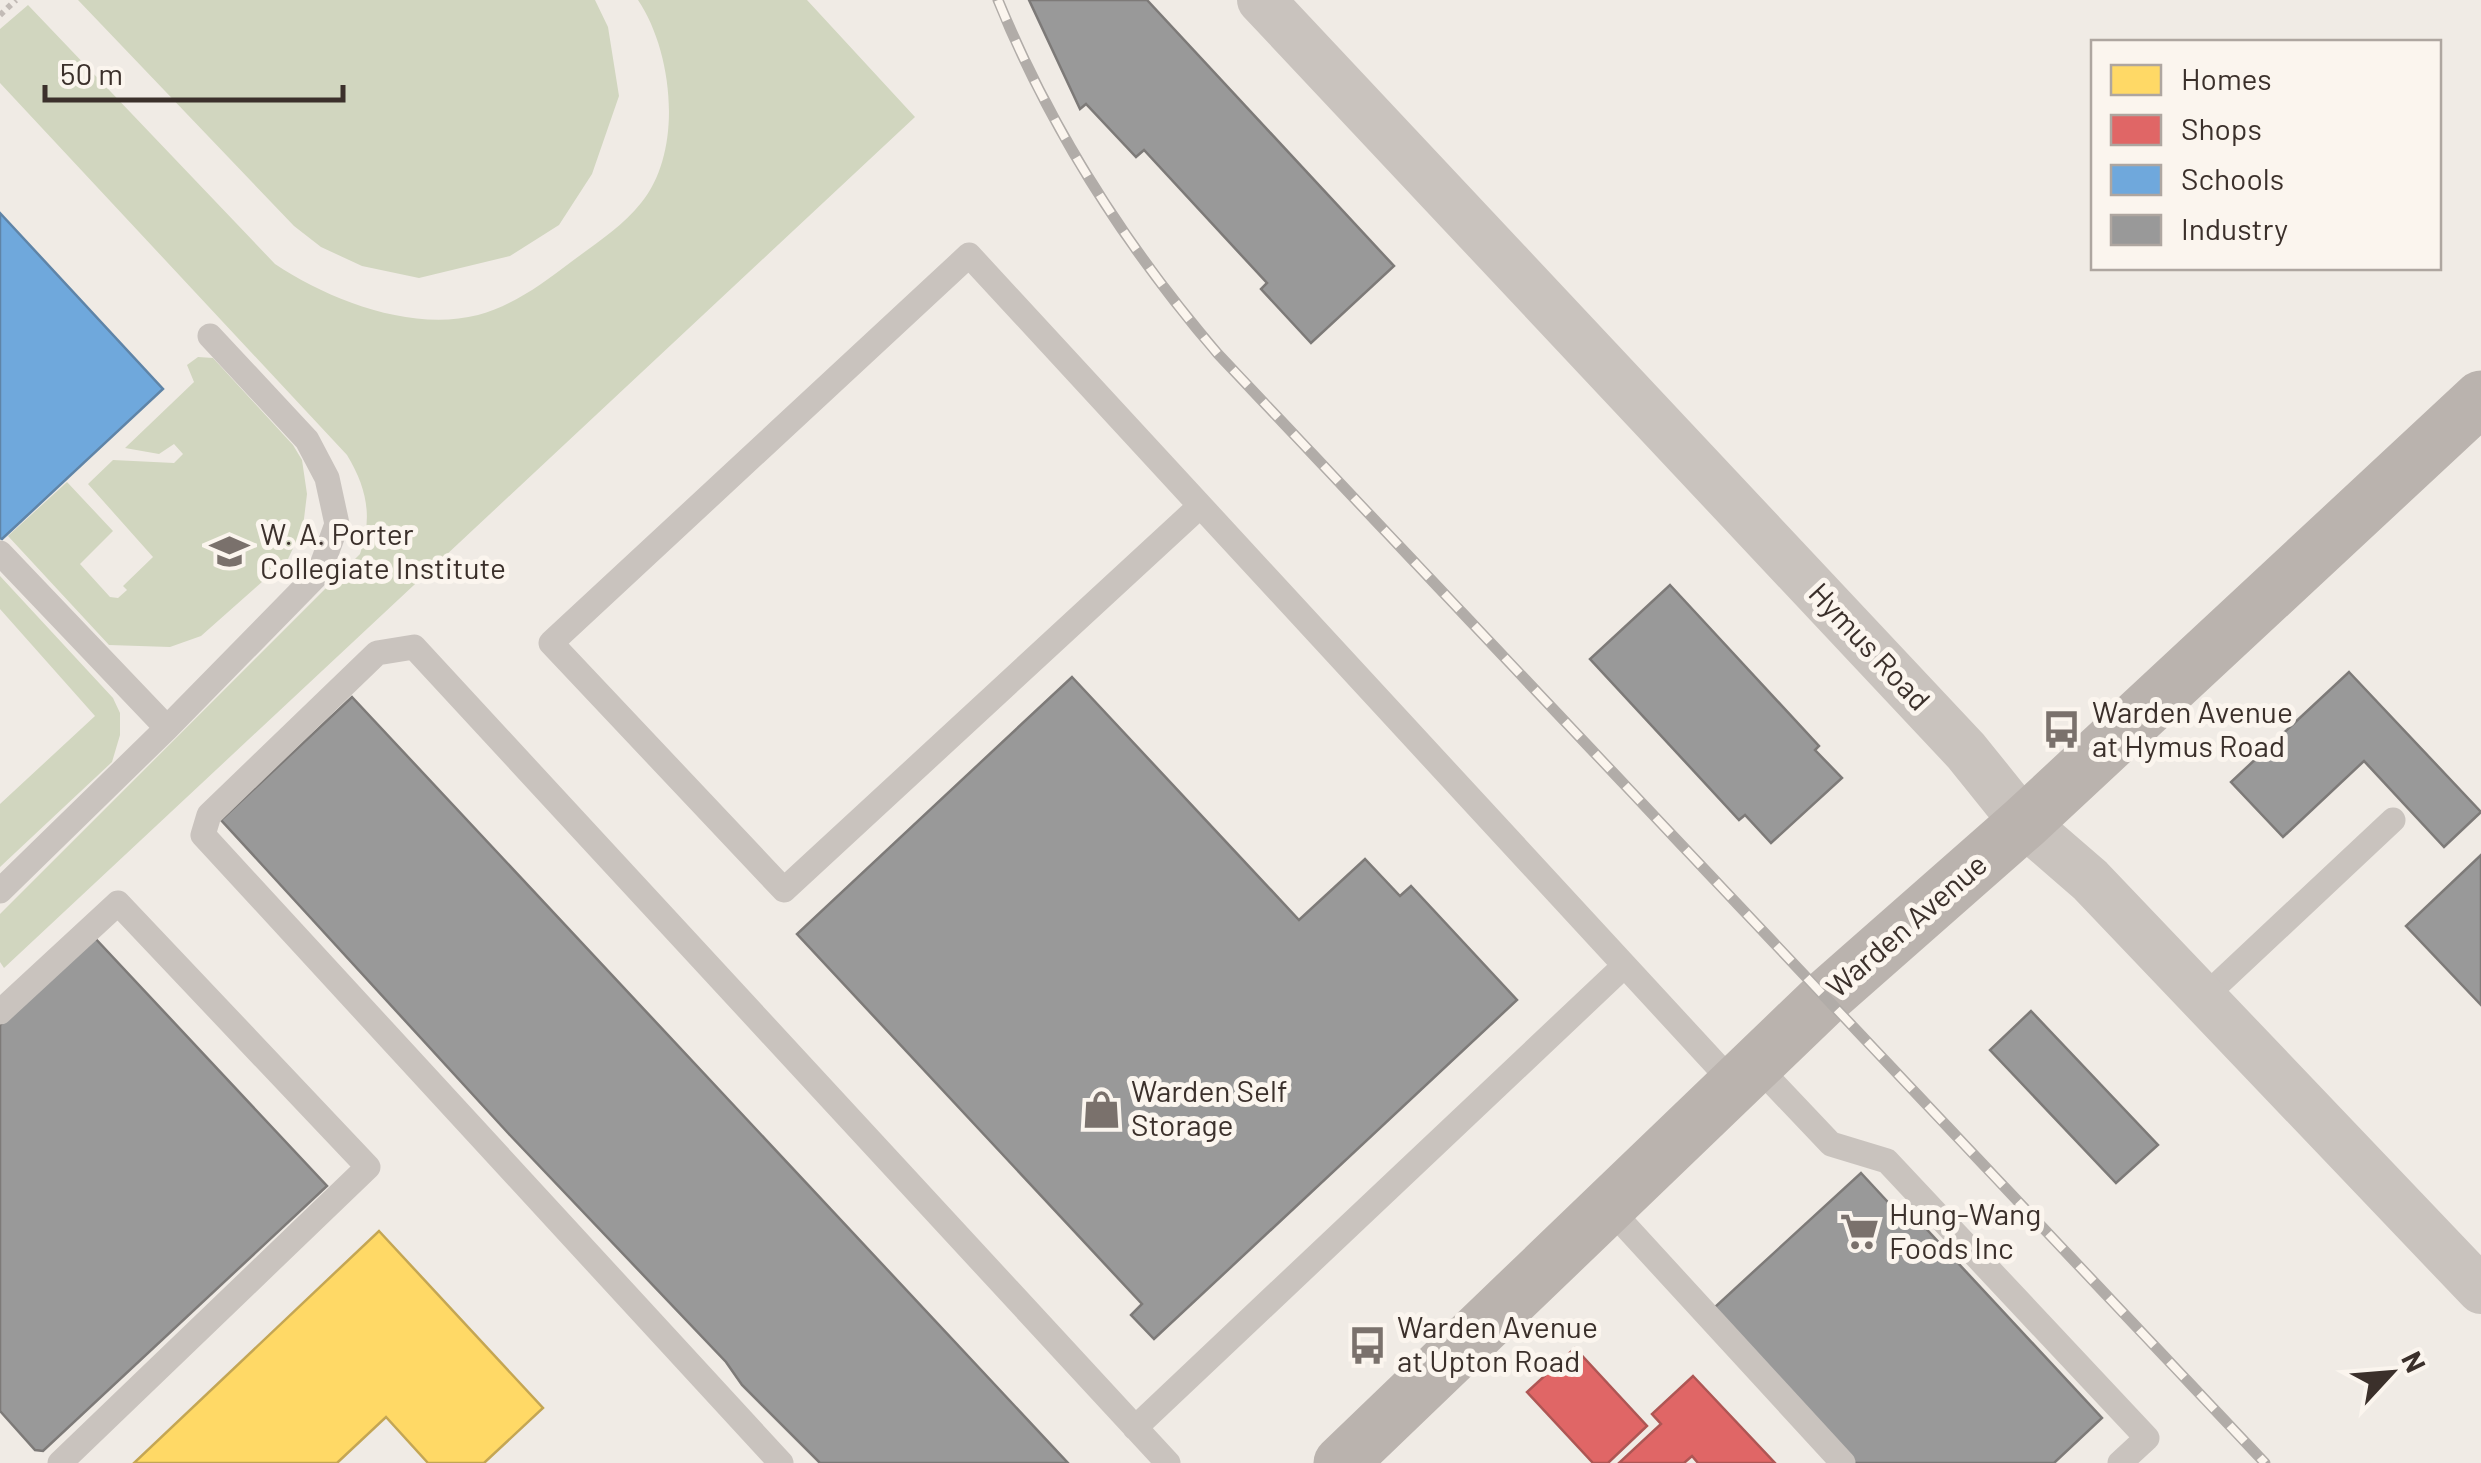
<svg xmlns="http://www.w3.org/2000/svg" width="2481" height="1463" viewBox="0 0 2481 1463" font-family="Barlow,sans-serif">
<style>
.green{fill:#d1d6bf}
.homes{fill:#ffd966;stroke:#c4a654;stroke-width:2.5}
.shops{fill:#e06666;stroke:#ae5654;stroke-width:2.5}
.schools{fill:#6fa8dc;stroke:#5f84a7;stroke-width:2.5}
.industry{fill:#999;stroke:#7d7a78;stroke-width:2.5}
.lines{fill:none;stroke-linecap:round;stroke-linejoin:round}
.path{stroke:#c2bbb6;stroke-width:6;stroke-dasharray:5 5;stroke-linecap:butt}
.lane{stroke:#c9c3be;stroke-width:25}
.street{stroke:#c9c3be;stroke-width:48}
.secondary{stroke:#bab3ae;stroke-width:55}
.rail-casing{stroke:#b1aca8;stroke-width:11}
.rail{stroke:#fbf5ee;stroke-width:8;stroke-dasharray:22;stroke-linecap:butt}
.labels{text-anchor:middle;stroke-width:10;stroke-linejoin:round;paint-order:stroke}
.poi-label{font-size:30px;fill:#3b302b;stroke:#fbf5ee;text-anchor:start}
.street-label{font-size:30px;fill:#3b302b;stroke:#fbf5ee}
</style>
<rect width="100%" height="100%" fill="#f0ebe5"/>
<!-- green -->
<path class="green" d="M78,0H595L608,27L619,96L592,174L559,225L510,256L419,278L362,266L321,247L294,226Z
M638,0H807L915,117L4,968L0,962V914L360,554C373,518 367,488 347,455L0,83V29L28,5L275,264C329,300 411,332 478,315C514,305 542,284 571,262C595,244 622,227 641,203C684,151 673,52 638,0Z
M198,357L213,358L293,445L302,460L307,494L303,527L288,559L201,636L170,647L109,645L8,536L67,482L113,531L80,564L110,597L118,598L127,590L123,586L153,557L88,484L113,460L174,463L183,454L174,444L159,454L125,448L194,382L187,365Z
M0,576L113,698L120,713V735L112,762L0,867V804L95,716L0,609Z"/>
<!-- homes -->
<path class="homes" d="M379,1231L543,1408L484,1463H428L386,1417L337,1463H134Z"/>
<!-- shops -->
<path class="shops" d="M1575,1348L1647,1426L1608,1463H1593L1527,1392Z
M1693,1376L1775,1463H1698L1692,1456L1684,1463H1619L1661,1424L1652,1414Z"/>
<!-- schools -->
<path class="schools" d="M0,213L163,389L2,539L0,538Z"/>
<!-- industry -->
<path class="industry" d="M1029,0H1147L1394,266L1311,343L1261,289L1267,283L1144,150L1136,157L1086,104L1080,109Z
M1670,585L1819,746L1815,750L1842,778L1771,843L1745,815L1739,820L1590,659Z
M2349,672L2481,812L2444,847L2364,761L2283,837L2231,782Z
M1072,677L1299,920L1365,859L1400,896L1411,886L1517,1000L1154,1339L1131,1315L1142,1304L797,934Z
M352,697L1068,1463H820L742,1385L726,1362L508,1133L221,820Z
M2481,855V1005L2406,926Z
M94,937L327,1186L43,1451L35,1450L0,1411V1025Z
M2031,1011L2158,1145L2116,1183L1990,1050Z
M1861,1173L1911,1227L1918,1220L2102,1418L2054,1463H1848L1715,1307Z"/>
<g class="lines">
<!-- path -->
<path class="path" d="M0,15L16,0"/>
<!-- lane -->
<path class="lane" d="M1200,506L784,890L551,643L969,255L1735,1085
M0,553L167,728L0,891
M167,728L319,573L337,524L327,478L307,440L210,336
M2201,1000L2393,820
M0,1012L118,903L368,1167L60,1463
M1756,1065L1831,1144L1887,1161L2147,1438L2120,1463
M1608,1207L1843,1463
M1135,1428L1624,966
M781,1463L203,835L209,815L377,653L414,647L1168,1463"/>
<!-- street -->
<path class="street" d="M1261,0L1966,751L2024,823L2090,880L2481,1290"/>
<!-- secondary -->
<path class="secondary" d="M1341,1463L1825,998L2024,823L2481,398"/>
<defs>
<path id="rail" d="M998,0C1051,130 1127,248 1218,354L2265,1463"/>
</defs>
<!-- rail casing -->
<use href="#rail" class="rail-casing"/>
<!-- rail -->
<use href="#rail" class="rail"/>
</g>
<!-- icons -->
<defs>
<symbol id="school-bare" viewBox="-9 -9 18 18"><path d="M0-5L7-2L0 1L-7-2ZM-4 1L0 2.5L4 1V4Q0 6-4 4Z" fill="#7a716c" stroke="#fbf5ee" stroke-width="2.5" paint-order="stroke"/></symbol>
<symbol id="bus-bare" viewBox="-9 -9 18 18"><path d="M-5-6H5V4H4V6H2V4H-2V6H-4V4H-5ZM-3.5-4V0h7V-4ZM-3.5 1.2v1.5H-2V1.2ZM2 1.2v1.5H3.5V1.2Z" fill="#7a716c" stroke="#fbf5ee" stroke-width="2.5" paint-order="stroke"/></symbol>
<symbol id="shop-bare" viewBox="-9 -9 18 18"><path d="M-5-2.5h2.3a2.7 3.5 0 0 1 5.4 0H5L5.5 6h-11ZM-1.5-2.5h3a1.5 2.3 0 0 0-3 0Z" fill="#7a716c" stroke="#fbf5ee" stroke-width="2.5" paint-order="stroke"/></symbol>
<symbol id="supermarket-bare" viewBox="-9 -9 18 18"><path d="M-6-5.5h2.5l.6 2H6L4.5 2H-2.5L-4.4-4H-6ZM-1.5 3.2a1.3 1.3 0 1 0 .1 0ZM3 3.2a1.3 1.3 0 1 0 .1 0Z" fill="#7a716c" stroke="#fbf5ee" stroke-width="2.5" paint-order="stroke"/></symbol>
</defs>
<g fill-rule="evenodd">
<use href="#school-bare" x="202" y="524" width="55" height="55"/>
<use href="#bus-bare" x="2034" y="702" width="55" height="55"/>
<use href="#shop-bare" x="1074" y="1082" width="55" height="55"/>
<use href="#supermarket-bare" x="1832" y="1204" width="55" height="55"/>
<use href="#bus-bare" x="1340" y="1318" width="55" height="55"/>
</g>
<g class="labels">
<!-- poi labels -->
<g class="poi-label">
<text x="260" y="545">W. A. Porter<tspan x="260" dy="34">Collegiate Institute</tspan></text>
<text x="2092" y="723">Warden Avenue<tspan x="2092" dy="34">at Hymus Road</tspan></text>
<text x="1131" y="1102">Warden Self<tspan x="1131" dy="34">Storage</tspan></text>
<text x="1889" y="1225">Hung-Wang<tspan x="1889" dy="34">Foods Inc</tspan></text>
<text x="1397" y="1338">Warden Avenue<tspan x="1397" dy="34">at Upton Road</tspan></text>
</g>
<!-- street labels -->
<g class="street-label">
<text transform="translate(1869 647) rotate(47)" y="10">Hymus Road</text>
<text transform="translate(1907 926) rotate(-41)" y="10">Warden Avenue</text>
</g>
</g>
<!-- legend -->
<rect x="2091" y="40" width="350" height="230" fill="#fbf5ee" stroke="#aea6a0" stroke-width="2.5"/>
<rect x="2111" y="65" width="50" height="30" fill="#ffd966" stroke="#aea6a0" stroke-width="2.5"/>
<text x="2181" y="90" font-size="30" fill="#3b302b">Homes</text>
<rect x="2111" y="115" width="50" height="30" fill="#e06666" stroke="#aea6a0" stroke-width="2.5"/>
<text x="2181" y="140" font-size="30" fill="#3b302b">Shops</text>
<rect x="2111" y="165" width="50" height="30" fill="#6fa8dc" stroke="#aea6a0" stroke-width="2.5"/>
<text x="2181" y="190" font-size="30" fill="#3b302b">Schools</text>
<rect x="2111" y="215" width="50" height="30" fill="#999999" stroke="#aea6a0" stroke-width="2.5"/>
<text x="2181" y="240" font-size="30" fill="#3b302b">Industry</text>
<!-- north arrow -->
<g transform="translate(2391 1373) rotate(64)" stroke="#fbf5ee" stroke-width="8" paint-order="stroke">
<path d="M0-8L18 38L0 25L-18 38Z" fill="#3b302b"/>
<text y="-15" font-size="28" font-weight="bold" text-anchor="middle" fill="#3b302b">N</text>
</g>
<!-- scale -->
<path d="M45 85v15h298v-15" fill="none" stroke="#3b302b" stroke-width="5"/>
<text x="60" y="85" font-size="30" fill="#3b302b" stroke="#fbf5ee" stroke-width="8" paint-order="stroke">50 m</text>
</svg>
